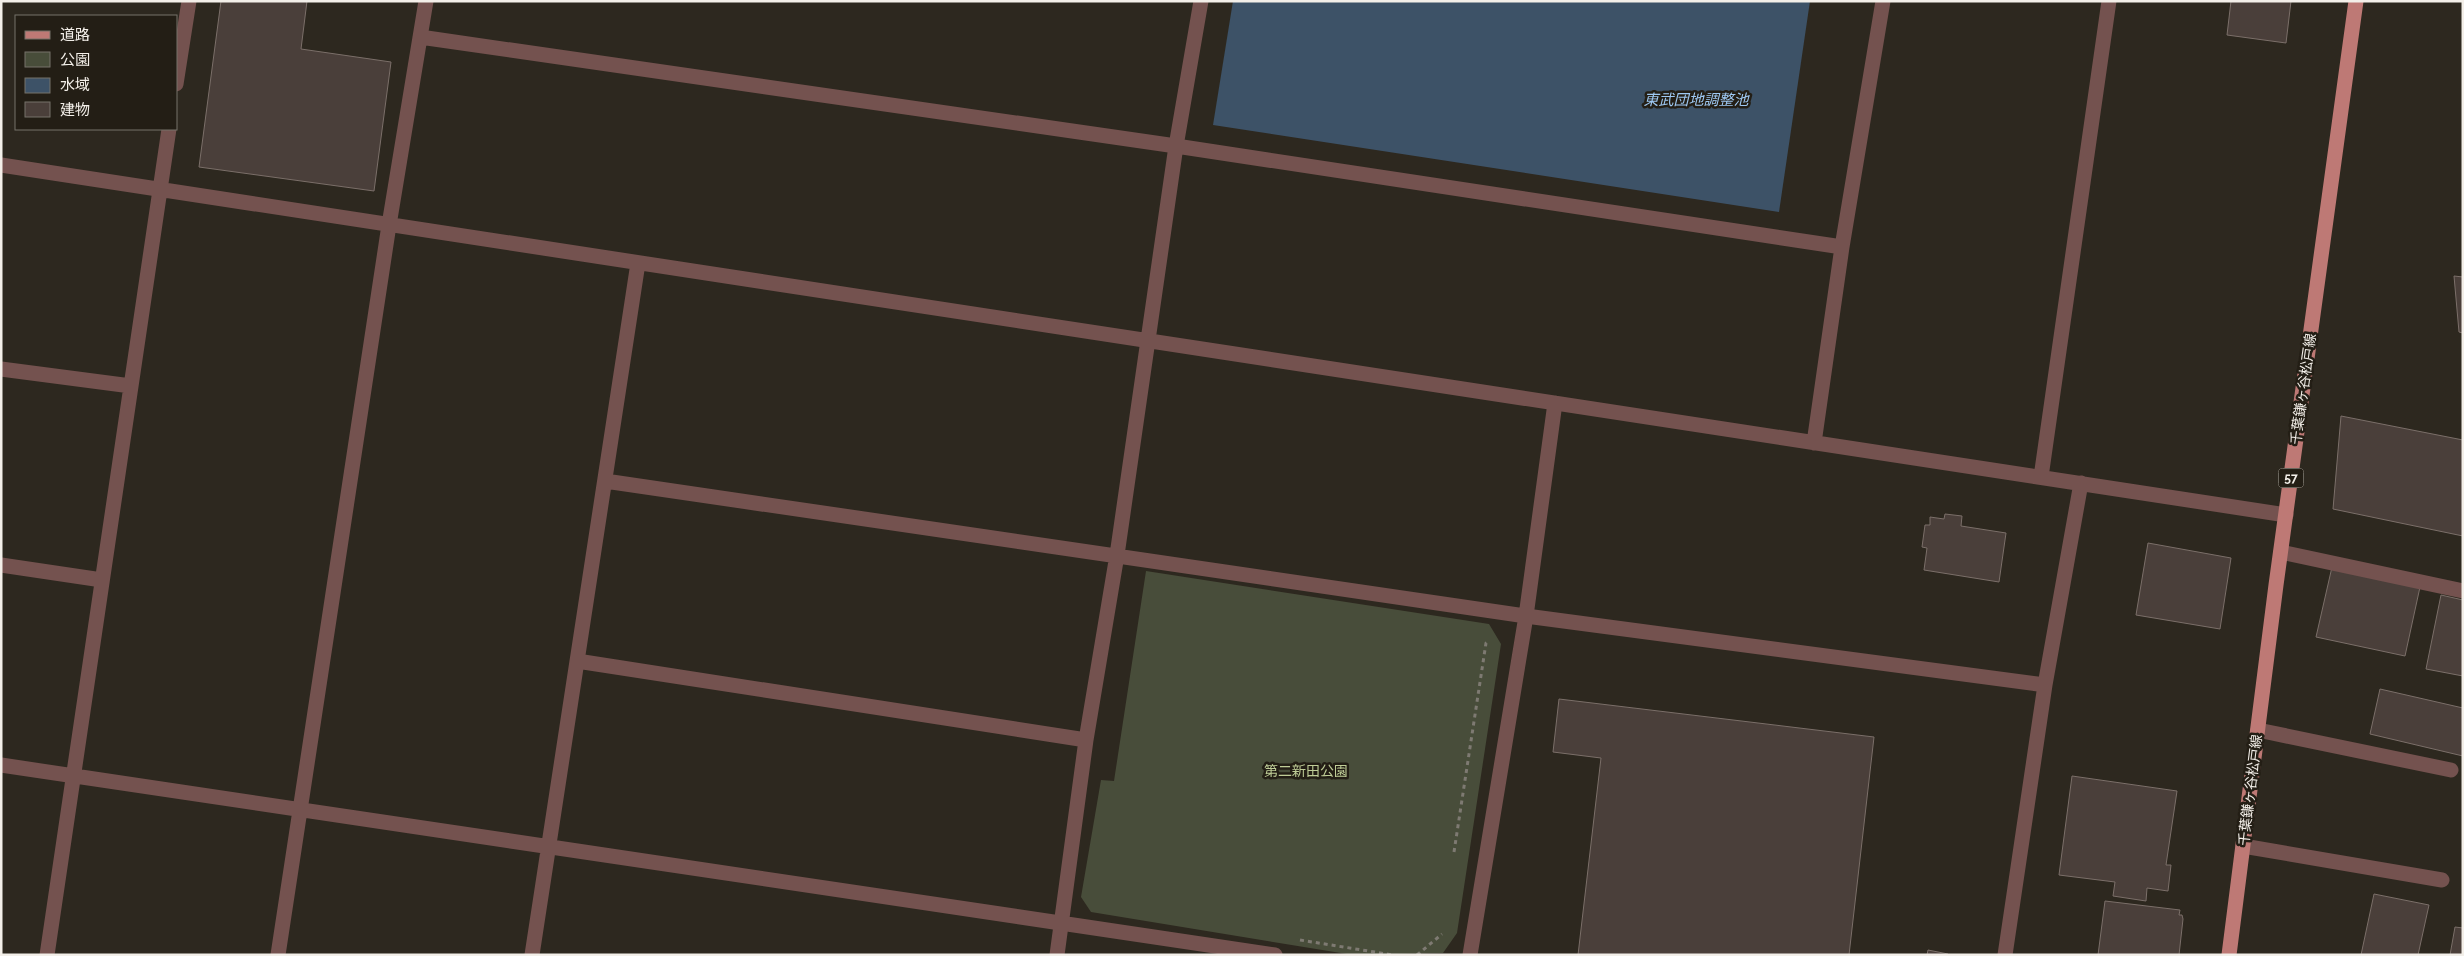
<svg xmlns="http://www.w3.org/2000/svg" width="2464" height="956" viewBox="0 0 2464 956" font-family="Raleway,'Noto Sans JP',sans-serif">
<style>
.green{fill:#484d3a}
.water{fill:#3d5267}
.building{fill:#4a3f3a;stroke:#7b6f69}
.lines{fill:none;stroke-linecap:round;stroke-linejoin:round}
.path{stroke:#7e7a72;stroke-width:3;stroke-dasharray:4 4;stroke-linecap:butt}
.lane{stroke:#74524f;stroke-width:15}
.street{stroke:#74524f;stroke-width:15}
.primary{stroke:#be7975;stroke-width:15}
.labels{text-anchor:middle;stroke-width:5;stroke-linejoin:round;paint-order:stroke}
.shield{fill:#231e15;stroke:#b5b0a9;stroke-width:1}
.shield-label{font-size:12px;font-weight:bold;fill:#f3efe9}
.street-label{font-size:14px;fill:#f3efe9;stroke:#231e15}
.park-label{font-size:14px;fill:#bfcd97;stroke:#231e15}
.water-label{font-size:15px;font-style:italic;fill:#9ec8f2;stroke:#231e15}
</style>
<rect width="100%" height="100%" fill="#2d281f"/>
<!-- green -->
<path class="green" d="M1146,571L1489,624L1501,644L1457,933L1443,953L1353,955L1091,912L1081,897L1101,780L1114,781Z"/>
<!-- water -->
<path class="water" d="M1233,1H1810L1779,212L1213,125Z"/>
<!-- building -->
<path class="building" d="M221,1H307L301,49L391,62L374,191L199,167Z
M2231,1H2291L2286,43L2227,35Z
M2454,276L2463,277V333L2459,332Z
M2341,416L2463,440V536L2333,509Z
M1945,514L1962,516L1961,526L2006,533L1999,582L1924,570L1927,548L1922,547L1925,525H1930V517L1944,519Z
M2148,543L2231,558L2220,629L2136,615Z
M2332,567L2420,587L2405,656L2316,637Z
M2441,595L2463,600V676L2426,669Z
M2380,689L2463,708V756L2370,734Z
M1559,699L1874,737L1849,955H1578L1601,758L1553,752Z
M2072,776L2177,791L2166,865H2171L2168,891L2147,888L2146,901L2113,896L2115,882L2059,875Z
M2374,894L2429,905L2418,955H2361Z
M2105,901L2180,910L2179,915H2182L2183,919L2179,955H2098Z
M2455,927L2463,928V955H2450Z
M1928,950L1948,954V955H1927Z"/>
<g class="lines">
<!-- path -->
<path class="path" d="M1454,852L1486,643L1488,642
M1300,940L1393,955
M1417,955L1442,934"/>
<!-- lane -->
<path class="lane" d="M2281,552L2463,591
M2258,730L2451,770
M2243,846L2442,880"/>
<!-- street -->
<path class="street" d="M420,37L1176,146L1842,247
M176,84L189,1
M1,165L2286,515
M1,369L131,386
M1814,443L1842,247L1883,1
M2041,477L2109,1
M605,481L1526,616L2045,685
M1,565L102,580
M577,661L1086,740
M1,765L1275,955
M47,955L169,129
M278,955L389,225L426,1
M532,955L638,263
M1057,955L1086,740L1117,555L1176,146L1201,1
M1470,955L1526,616L1555,403
M2005,955L2045,685L2081,483"/>
<!-- primary -->
<path class="primary" d="M2229,955L2276,585L2356,1"/>
</g>
<g class="labels">
<!-- shield labels -->
<rect class="shield" x="2278.5" y="468.5" width="25" height="19" rx="4"/>
<g class="shield-label">
<text x="2291" y="482">57</text>
</g>
<!-- street labels -->
<g class="street-label">
<text transform="translate(2303 389) rotate(-82)" y="5">千葉鎌ヶ谷松戸線</text>
<text transform="translate(2250 790) rotate(-83)" y="5">千葉鎌ヶ谷松戸線</text>
</g>
<!-- park labels -->
<g class="park-label">
<text x="1306" y="776">第二新田公園</text>
</g>
<!-- water labels -->
<g class="water-label">
<text x="1696" y="105">東武団地調整池</text>
</g>
</g>
<!-- border -->
<rect width="2464" height="956" fill="none" stroke="#f3efe9" stroke-width="5"/>
<!-- legend -->
<rect x="15" y="15" width="162" height="115" fill="#231e15" stroke="#76726a"/>
<rect x="25" y="31" width="25" height="8" fill="#be7975" stroke="#76726a"/>
<text x="60" y="40" font-size="15" fill="#f3efe9">道路</text>
<rect x="25" y="52" width="25" height="15" fill="#484d3a" stroke="#76726a"/>
<text x="60" y="65" font-size="15" fill="#f3efe9">公園</text>
<rect x="25" y="78" width="25" height="15" fill="#3d5267" stroke="#76726a"/>
<text x="60" y="90" font-size="15" fill="#f3efe9">水域</text>
<rect x="25" y="102" width="25" height="15" fill="#4a3f3a" stroke="#76726a"/>
<text x="60" y="115" font-size="15" fill="#f3efe9">建物</text>
</svg>
